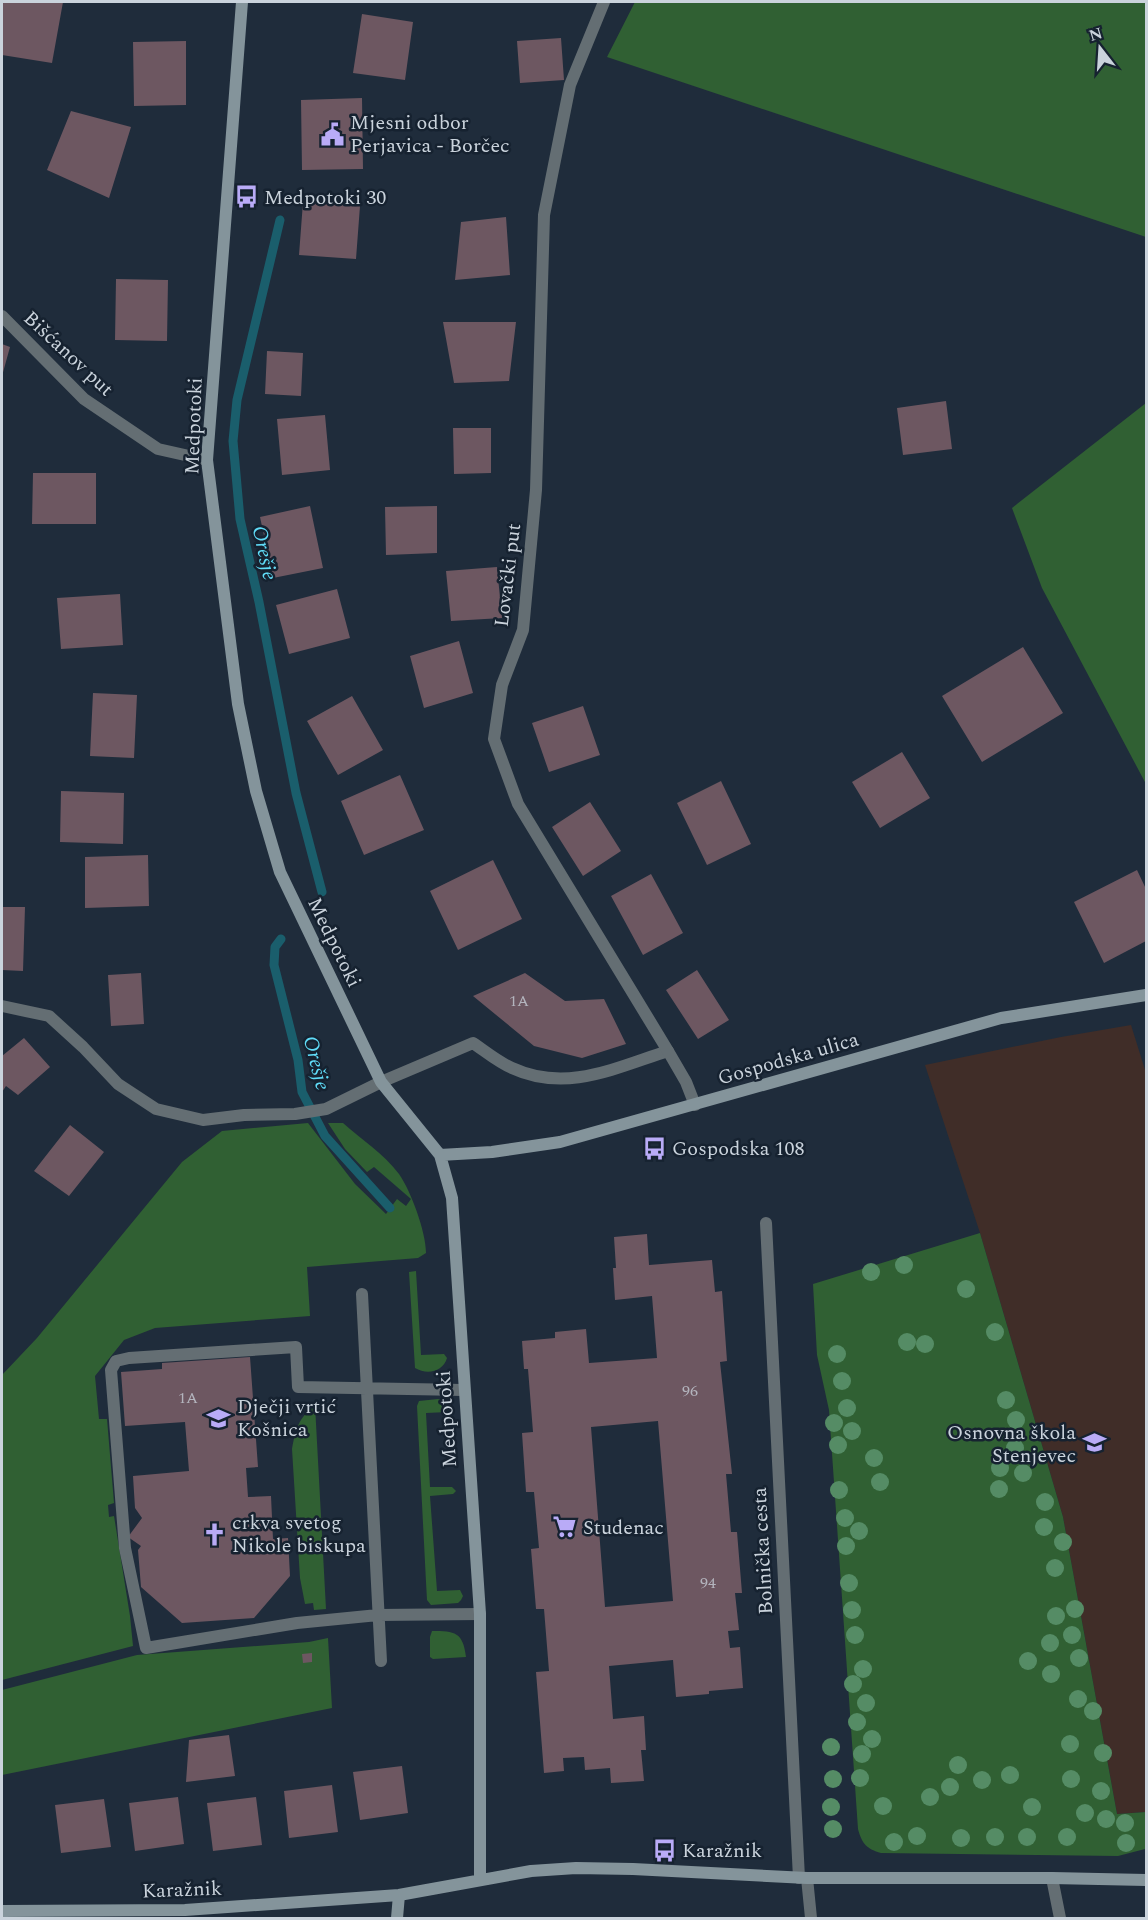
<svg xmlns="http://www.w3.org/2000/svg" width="1148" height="1920" viewBox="0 0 1148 1920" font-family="Spectral,serif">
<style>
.education{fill:#402d28}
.green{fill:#306033}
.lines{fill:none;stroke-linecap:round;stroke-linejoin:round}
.stream{stroke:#1a5e6c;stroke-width:9}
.building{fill:#6d5761;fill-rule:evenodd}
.lane{stroke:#646e73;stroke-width:12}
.street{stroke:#646e73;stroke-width:12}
.secondary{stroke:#84949b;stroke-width:12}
.tree{fill:#558c65}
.labels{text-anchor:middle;stroke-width:5;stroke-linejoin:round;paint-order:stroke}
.number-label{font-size:16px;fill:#b3b4bd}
.poi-label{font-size:20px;fill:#cad3dc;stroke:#162230;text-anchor:start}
.street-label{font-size:20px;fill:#cad3dc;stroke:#162230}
.water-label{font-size:21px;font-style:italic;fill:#60dcf8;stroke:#162230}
</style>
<rect width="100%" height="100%" fill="#1f2c3b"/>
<!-- education -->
<path class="education" d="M1131,1025L1146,1073V1812L1117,1814L1063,1517L980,1233L925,1065L1061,1037Z"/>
<!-- green -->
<path class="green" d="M635,2H1146V237L607,57Z
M1146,403V784L1042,588L1012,508Z
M308,1123L355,1184L386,1214L397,1199L406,1206L411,1199L374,1167L367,1172L345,1149L328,1123H343C361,1139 384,1154 399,1174C411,1191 426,1232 426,1253L418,1258L307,1267L310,1316L155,1328L124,1340L95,1376L99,1419H107L114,1503L108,1505L109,1517L114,1516L130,1616L133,1646L2,1680V1375L37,1338L182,1162L222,1131Z
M980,1233L1063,1517L1117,1814L1146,1812V1844L1145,1849L1118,1856L881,1853C867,1849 862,1844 858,1829L829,1410L817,1355L813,1284Z
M416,1271L421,1355L444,1354L447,1358C443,1372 427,1375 415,1368L409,1272Z
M438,1399L444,1401L450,1407L448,1412L426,1413L430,1487H452L456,1491L453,1494L430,1496L437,1591L460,1590L463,1596L461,1600L458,1603L431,1605L427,1600L426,1582L417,1406L419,1401Z
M315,1405L326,1609L314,1610L313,1603L305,1604L300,1578L292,1449C296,1428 298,1419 315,1405Z
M432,1631C455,1631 463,1632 466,1657L433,1659L430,1657V1637Z
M328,1638L332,1708L2,1775V1690L137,1655L309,1642Z"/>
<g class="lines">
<!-- stream -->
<path class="stream" d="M280,220L237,400L233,441L240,519L259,602L296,793L322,892
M281,939L275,947L274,965L298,1060L302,1092L325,1136L390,1208"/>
</g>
<!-- building -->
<path class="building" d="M2,2H63L52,63L2,55Z
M362,14L413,22L405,80L353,73Z
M561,38L564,80L520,83L517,41Z
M186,41V105L134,106L133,42Z
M362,98L363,169L302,170L301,100Z
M71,111L131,127L109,198L47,170Z
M303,202L360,206L356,259L299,255Z
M506,217L510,275L455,280L461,222Z
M116,279L168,280L167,341L115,340Z
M443,322H516L509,381L454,383Z
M2,344L10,347L2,376Z
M267,351L303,353L301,396L265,394Z
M946,401L952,449L903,455L897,408Z
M325,415L330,470L282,475L277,419Z
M453,428H491V473L454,474Z
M33,473H96V524H32Z
M310,506L323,568L273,578L260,517Z
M437,506V553L386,555L385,507Z
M497,567L502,618L451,621L446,571Z
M337,589L350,638L289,654L276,605Z
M120,594L123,645L61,649L57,598Z
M459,641L473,693L424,708L410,656Z
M1023,647L1063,713L982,762L942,696Z
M93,693L137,695L134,758L90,756Z
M352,696L383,750L338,775L307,721Z
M583,706L600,755L549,772L532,723Z
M902,752L930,798L880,828L852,782Z
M400,775L424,830L364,855L341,801Z
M721,781L751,844L707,865L677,803Z
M61,791L124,793L123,844L60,842Z
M590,802L621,851L583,876L552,827Z
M148,855L149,906L85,908V857Z
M493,860L522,919L458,950L430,891Z
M1137,870L1146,889V941L1104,963L1074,902Z
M651,874L683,933L643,955L611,896Z
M2,907H25L23,971L2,970Z
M697,970L729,1020L698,1039L666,990Z
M141,973L144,1024L111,1026L108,975Z
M525,973L565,1001L604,999L626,1044L582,1058L534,1046L473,996Z
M24,1038L50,1067L18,1095L6,1086L2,1092V1056Z
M70,1125L104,1152L69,1196L34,1171Z
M647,1234L649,1265L712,1260L715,1292L722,1291L727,1361L720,1362L732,1474H726L731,1532H737L742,1593H735L739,1630L728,1631L730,1648L740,1647L743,1688L709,1691V1694L676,1697L673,1660L609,1666L613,1719L644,1716L646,1750H641L644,1781L611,1783L610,1768L585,1770L584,1757L563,1758L564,1771L544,1773L536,1672L549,1671L544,1609H536L531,1549L539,1548L534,1492H526L522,1433L533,1432L528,1369H524L522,1341L555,1338V1332L586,1329L589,1363L657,1358L652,1296L615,1300L613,1268H616L614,1237ZM658,1421L673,1601L605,1607L591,1427Z
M250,1357L258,1467L246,1468L248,1497L271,1496L273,1539L288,1538L290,1576L254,1618L182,1623L141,1587L138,1550L141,1546L128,1537L142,1518L135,1508L133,1476L189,1471L185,1422L125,1426L121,1372L162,1369V1363Z
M312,1653V1662L303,1663L302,1654Z
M229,1735L235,1776L186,1782L189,1740Z
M402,1766L408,1813L360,1820L353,1772Z
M332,1785L338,1832L289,1838L284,1791Z
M178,1797L184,1844L135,1851L129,1803Z
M256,1797L262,1845L213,1851L207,1803Z
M104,1799L111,1847L61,1853L55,1805Z"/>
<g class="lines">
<!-- lane -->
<path class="lane" d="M381,1082L473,1043C485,1051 498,1062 512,1068C566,1093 615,1068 668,1051
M766,1223L799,1878
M362,1294L381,1661
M463,1390L298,1387L296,1347L129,1358L116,1361L111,1370L125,1548L146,1648L297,1623L378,1615L480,1614"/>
<!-- street -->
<path class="street" d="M604,2L570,85L544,215L536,490L523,630L502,685L494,739L518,804L668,1051L686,1082L695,1105
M2,316L84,399L158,449L207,460
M2,1006L49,1016L83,1047L118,1084L156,1109L203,1120L244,1115L295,1114L326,1109L381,1082
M807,1878L811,1918
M1052,1878L1060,1918"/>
<!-- secondary -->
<path class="secondary" d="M242,2L207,460L238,704L256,791L280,872L381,1082L440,1155L452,1198L480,1614V1879
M440,1155L492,1152L560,1142L1001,1018L1146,995
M2,1911L185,1910L399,1895L531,1871L576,1868L633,1869L807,1878H1052L1146,1880
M397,1918L399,1895"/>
</g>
<!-- trees -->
<g class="tree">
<circle cx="904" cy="1265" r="9"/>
<circle cx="871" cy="1272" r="9"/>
<circle cx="966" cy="1289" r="9"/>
<circle cx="995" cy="1332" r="9"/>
<circle cx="907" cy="1342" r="9"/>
<circle cx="925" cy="1344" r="9"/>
<circle cx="837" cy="1354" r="9"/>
<circle cx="842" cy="1381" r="9"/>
<circle cx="1006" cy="1400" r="9"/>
<circle cx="847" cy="1408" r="9"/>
<circle cx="1016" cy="1420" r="9"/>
<circle cx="834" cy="1423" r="9"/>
<circle cx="852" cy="1431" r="9"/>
<circle cx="838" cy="1445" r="9"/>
<circle cx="1015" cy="1448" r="9"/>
<circle cx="874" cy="1458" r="9"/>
<circle cx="1000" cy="1468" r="9"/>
<circle cx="1023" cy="1473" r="9"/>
<circle cx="880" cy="1482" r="9"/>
<circle cx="999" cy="1489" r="9"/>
<circle cx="839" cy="1490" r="9"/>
<circle cx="1045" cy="1502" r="9"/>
<circle cx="845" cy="1518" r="9"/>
<circle cx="1044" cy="1527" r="9"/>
<circle cx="859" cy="1531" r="9"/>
<circle cx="1063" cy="1542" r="9"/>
<circle cx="846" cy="1546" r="9"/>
<circle cx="1055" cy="1568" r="9"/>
<circle cx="849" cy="1583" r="9"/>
<circle cx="1075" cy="1609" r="9"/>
<circle cx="852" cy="1610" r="9"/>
<circle cx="1056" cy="1616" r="9"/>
<circle cx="855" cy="1635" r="9"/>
<circle cx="1072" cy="1635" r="9"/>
<circle cx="1050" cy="1643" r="9"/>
<circle cx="1079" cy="1658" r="9"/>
<circle cx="1028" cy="1661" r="9"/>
<circle cx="863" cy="1669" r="9"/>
<circle cx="1051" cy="1674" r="9"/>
<circle cx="853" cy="1684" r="9"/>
<circle cx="1078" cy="1699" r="9"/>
<circle cx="866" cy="1703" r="9"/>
<circle cx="1093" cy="1711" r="9"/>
<circle cx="857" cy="1722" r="9"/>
<circle cx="872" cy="1739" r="9"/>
<circle cx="1070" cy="1744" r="9"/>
<circle cx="831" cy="1747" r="9"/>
<circle cx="1103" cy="1753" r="9"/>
<circle cx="862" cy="1754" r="9"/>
<circle cx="958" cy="1765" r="9"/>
<circle cx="1010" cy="1775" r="9"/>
<circle cx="860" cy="1778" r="9"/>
<circle cx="833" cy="1779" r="9"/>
<circle cx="1071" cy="1779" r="9"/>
<circle cx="982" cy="1780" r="9"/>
<circle cx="950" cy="1787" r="9"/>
<circle cx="1101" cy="1791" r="9"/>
<circle cx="930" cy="1797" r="9"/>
<circle cx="883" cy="1806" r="9"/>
<circle cx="831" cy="1807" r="9"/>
<circle cx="1032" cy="1807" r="9"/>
<circle cx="1085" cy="1813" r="9"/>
<circle cx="1106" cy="1819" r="9"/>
<circle cx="1125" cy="1823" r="9"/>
<circle cx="833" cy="1829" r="9"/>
<circle cx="917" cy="1836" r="9"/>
<circle cx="995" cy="1837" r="9"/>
<circle cx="1027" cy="1837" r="9"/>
<circle cx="1067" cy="1837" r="9"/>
<circle cx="961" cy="1838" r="9"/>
<circle cx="894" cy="1842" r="9"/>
<circle cx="1126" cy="1843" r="9"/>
</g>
<!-- icons -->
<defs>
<symbol id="civic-bare" viewBox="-9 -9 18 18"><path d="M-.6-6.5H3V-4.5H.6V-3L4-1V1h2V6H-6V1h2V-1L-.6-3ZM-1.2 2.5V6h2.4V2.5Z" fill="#b9abf7" stroke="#162230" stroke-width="2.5" paint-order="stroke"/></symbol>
<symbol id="bus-bare" viewBox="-9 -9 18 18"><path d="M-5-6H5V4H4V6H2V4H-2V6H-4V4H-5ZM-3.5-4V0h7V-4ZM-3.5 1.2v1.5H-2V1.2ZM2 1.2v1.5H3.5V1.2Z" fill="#b9abf7" stroke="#162230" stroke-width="2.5" paint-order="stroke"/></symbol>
<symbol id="school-bare" viewBox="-9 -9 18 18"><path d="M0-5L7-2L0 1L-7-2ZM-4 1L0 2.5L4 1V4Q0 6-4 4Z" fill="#b9abf7" stroke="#162230" stroke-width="2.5" paint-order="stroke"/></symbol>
<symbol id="supermarket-bare" viewBox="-9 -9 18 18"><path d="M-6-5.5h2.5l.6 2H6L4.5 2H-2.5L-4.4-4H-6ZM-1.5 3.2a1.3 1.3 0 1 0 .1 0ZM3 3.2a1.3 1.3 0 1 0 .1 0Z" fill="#b9abf7" stroke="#162230" stroke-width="2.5" paint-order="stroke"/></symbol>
<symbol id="church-bare" viewBox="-9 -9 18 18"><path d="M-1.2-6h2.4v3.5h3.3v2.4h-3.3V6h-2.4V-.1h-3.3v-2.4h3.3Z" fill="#b9abf7" stroke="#162230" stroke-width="2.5" paint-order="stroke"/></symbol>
</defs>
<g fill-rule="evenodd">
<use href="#civic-bare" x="316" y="118" width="33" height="33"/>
<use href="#bus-bare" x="230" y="180" width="33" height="33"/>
<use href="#bus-bare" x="638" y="1132" width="33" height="33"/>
<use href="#school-bare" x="202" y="1402" width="33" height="33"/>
<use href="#school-bare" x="1078" y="1426" width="33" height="33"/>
<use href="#supermarket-bare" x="548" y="1510" width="33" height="33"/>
<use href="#church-bare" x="198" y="1518" width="33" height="33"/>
<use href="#bus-bare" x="648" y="1834" width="33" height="33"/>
</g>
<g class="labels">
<!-- number labels -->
<g class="number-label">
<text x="519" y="1006">1A</text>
<text x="690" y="1396">96</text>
<text x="188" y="1403">1A</text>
<text x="708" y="1588">94</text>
</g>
<!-- poi labels -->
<g class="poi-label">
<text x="350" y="129">Mjesni odbor<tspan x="350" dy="23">Perjavica - Borčec</tspan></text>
<text x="264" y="204">Medpotoki 30</text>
<text x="672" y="1155">Gospodska 108</text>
<text x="237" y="1413">Dječji vrtić<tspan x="237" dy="23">Košnica</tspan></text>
<text x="1076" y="1439" text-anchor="end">Osnovna škola<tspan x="1076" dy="23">Stenjevec</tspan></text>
<text x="232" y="1529">crkva svetog<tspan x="232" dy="23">Nikole biskupa</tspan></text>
<text x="583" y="1534">Studenac</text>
<text x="682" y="1857">Karažnik</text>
</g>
<!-- street labels -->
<g class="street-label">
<text transform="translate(69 353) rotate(43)" y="7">Bišćanov put</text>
<text transform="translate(193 426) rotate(-88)" y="7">Medpotoki</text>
<text transform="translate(507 575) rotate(-83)" y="7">Lovački put</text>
<text transform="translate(335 942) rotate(64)" y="7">Medpotoki</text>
<text transform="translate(788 1058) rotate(-16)" y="7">Gospodska ulica</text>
<text transform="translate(446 1419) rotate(-94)" y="7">Medpotoki</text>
<text transform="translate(762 1551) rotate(-93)" y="7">Bolnička cesta</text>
<text transform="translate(182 1889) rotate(-2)" y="7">Karažnik</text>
</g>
<!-- water labels -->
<g class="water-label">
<text transform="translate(265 553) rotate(78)" y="7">Orešje</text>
<text transform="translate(317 1063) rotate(76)" y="7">Orešje</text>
</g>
</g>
<!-- border -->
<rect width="1148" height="1920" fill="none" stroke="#cad3dc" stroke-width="6"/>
<!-- north arrow -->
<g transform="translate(1100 48) rotate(343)" stroke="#162230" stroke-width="4.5" paint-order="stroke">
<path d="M0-4.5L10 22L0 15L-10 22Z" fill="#cad3dc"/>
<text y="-9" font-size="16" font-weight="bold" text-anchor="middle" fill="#cad3dc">N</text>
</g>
</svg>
